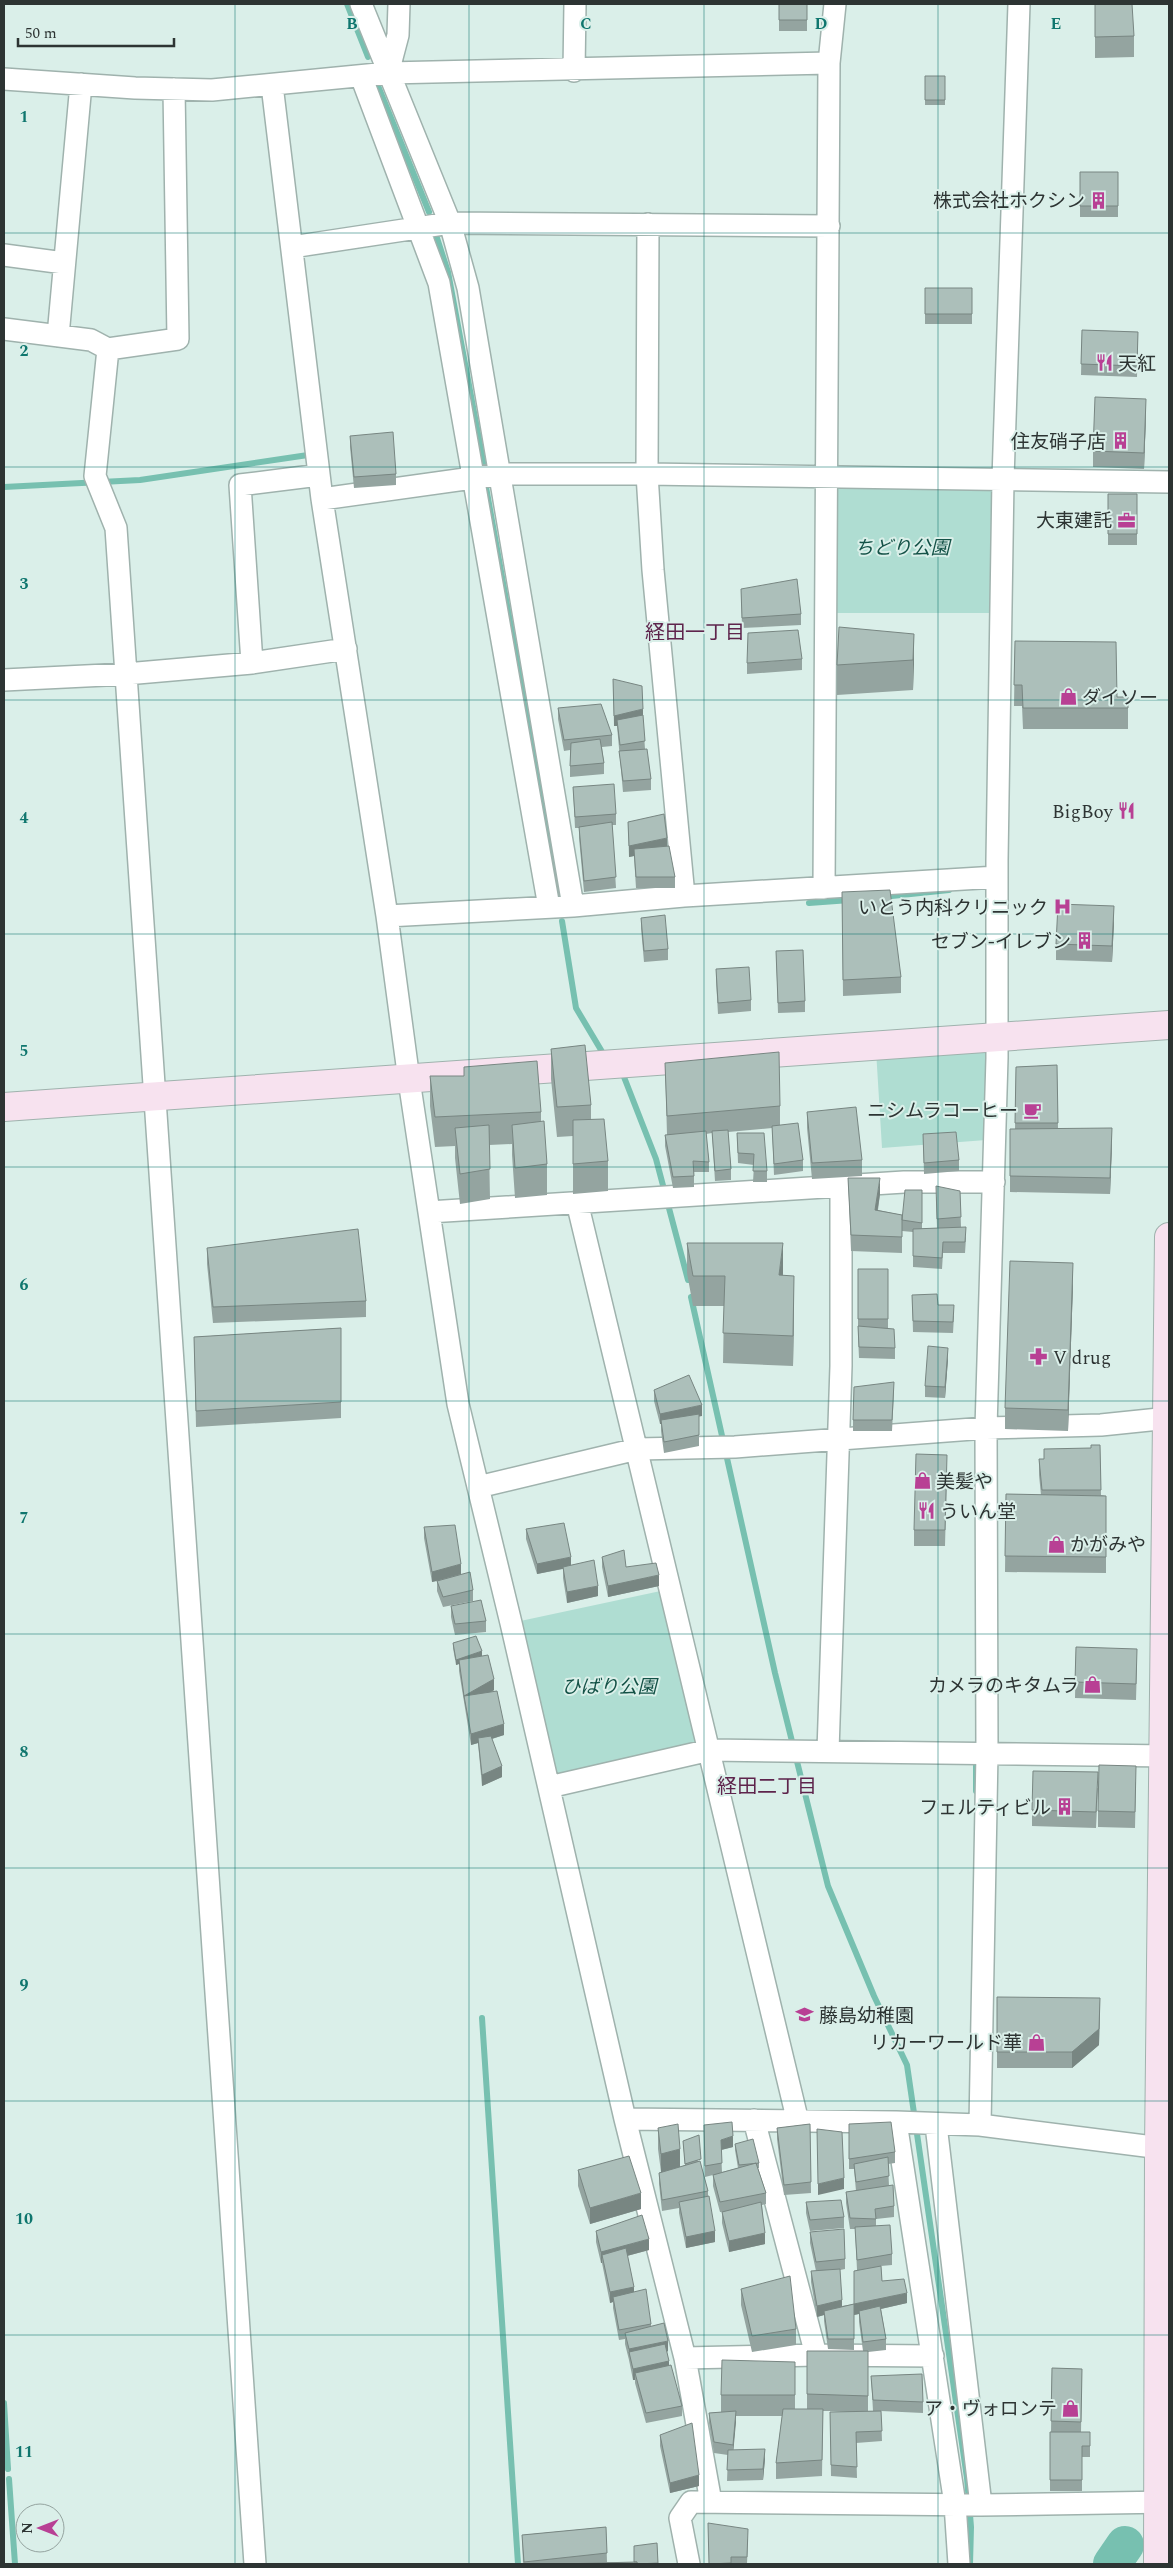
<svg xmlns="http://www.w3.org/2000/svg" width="1173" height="2568" viewBox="0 0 1173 2568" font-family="Spectral,'Noto Sans JP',serif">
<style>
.green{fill:#afddd2}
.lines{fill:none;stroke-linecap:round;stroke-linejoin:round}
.stream{stroke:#77c0b0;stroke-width:6}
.river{stroke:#77c0b0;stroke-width:38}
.street-casing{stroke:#9fb2ad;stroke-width:24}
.secondary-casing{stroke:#9fb2ad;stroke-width:30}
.street{stroke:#fff;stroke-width:21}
.secondary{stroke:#f7e2ef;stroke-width:28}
.wall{fill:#94a4a0}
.shaded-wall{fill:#788682}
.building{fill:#acbfba;stroke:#788682}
.grid{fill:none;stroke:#0f766e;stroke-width:1;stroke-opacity:0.55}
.labels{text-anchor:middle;stroke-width:4;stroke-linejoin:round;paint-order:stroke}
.poi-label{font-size:19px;fill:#2d3433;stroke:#daefe9;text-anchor:end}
.park-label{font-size:19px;font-style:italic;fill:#145247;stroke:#daefe9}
.neighbourhood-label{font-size:20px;fill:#5e244c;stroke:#daefe9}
.grid-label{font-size:16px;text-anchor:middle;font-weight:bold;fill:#0f766e;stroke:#daefe9;stroke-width:4;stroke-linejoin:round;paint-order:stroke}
</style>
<rect width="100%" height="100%" fill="#daefe9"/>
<!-- green -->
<path class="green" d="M837,479L998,482L997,613H835Z
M986,1042V1140L882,1148L876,1050Z
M670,1589L710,1750L549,1787L511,1623Z"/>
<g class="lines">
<!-- stream -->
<path class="stream" d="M347,4L368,57
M378,86L429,212
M436,235L448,272L484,466
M4,487L140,480L308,455
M486,487L559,897
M882,897L949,890
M809,903L850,900
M562,921L576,1008L604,1055
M624,1077L656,1159L688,1280
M691,1297L775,1673L828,1886L874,1996L907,2065L967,2478L971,2527L970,2564
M976,1791V1756
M482,2018L518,2564
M4,2403L8,2469
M9,2479L15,2564"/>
<!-- river -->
<path class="river" d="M1112,2564L1125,2545"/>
<defs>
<path id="street" d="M361,4L450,223L468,288L573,906
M574,71L575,4
M388,73L398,35L399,4
M361,76L439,283L549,907
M4,79L135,88L212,90L388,73L829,63
M272,85L322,499L387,916L409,1080L458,1404L511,1623L625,2119L685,2358L711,2502
M648,224L647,474L653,570L684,896
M292,247L450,223L829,226
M4,255L64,263
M4,329L91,340L108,349L178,339L174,89
M58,336L81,84
M108,349L95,476L116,528L255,2564
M322,499L501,474H647L1169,482
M252,663L240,485L319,475
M4,680L126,674L252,663L346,649
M824,888L829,63L835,4
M387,916L573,906L684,896L997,877
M577,1202L798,2122
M429,1212L904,1182H994
M478,1487L637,1449L735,1447L986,1428L1101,1425L1169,1418
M828,1751L841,1366V1185
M549,1787L710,1750L1169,1756
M625,2119L896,2122L980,2125L1169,2149
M754,2120L816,2355
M896,2122L955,2504L959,2564
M936,2125L981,2505
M980,2125L987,1753L986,1428L997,1058V860L1003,479L1019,4
M685,2358L816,2355L933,2356
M689,2564L680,2518L691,2502L981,2505L1169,2502"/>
<path id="secondary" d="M4,1107L1169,1025
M1158,2564L1159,2149L1169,1237"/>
</defs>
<!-- street casing -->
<use href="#street" class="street-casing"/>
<!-- secondary casing -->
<use href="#secondary" class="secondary-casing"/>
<!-- street -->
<use href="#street" class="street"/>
<!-- secondary -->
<use href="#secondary" class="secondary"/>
</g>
<!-- wall -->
<path class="wall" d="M779,4H807V31H779Z
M1095,4L1134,36V57L1095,58Z
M925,76H945V105H925Z
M1080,172H1118V217H1080Z
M925,288H972V324H925Z
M1082,330L1138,332L1137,377L1081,375Z
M1146,415L1144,469L1093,467V451Z
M350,436L396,474V485L354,488L350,447Z
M1108,494H1137V545H1108Z
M741,589L801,614V625L742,628Z
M914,634L913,690L837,695V665Z
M1015,641L1117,697H1128V729H1023L1022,706H1014Z
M802,659V670L747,674V663Z
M613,679L643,719L645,749L651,779V790L623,792L617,726H614Z
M558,708L612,735V746L602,747L604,763V774L570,777V750L564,751L558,719Z
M573,787L616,814V825H612L616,888L584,892L579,838V828H575Z
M628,822L667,846L675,877V888H636L634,856L629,857Z
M842,892L901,977V993L843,996Z
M641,918L668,949V960L644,962L641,928Z
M1114,922L1112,962L1056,960V944Z
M776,951L805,1001V1012L778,1013Z
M716,969L751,1000V1011L718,1014L716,980Z
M551,1049L591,1105V1120L608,1161V1191L573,1194V1136L557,1137L551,1079Z
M665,1063L780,1106V1125L803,1160V1171L774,1175L772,1128L728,1132L731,1169V1180L715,1181L712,1133L706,1134L709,1162V1172H694V1187L673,1188L665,1146V1135H667Z
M1057,1065L1058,1129L1112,1144L1110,1194L1010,1192V1129H1015L1016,1067Z
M430,1076L541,1112V1122L547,1164V1195L515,1198L512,1155V1144L489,1145L490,1199L460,1204L455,1158V1146L435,1147L430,1106Z
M807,1112L862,1160V1176L812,1179L807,1128Z
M737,1133L767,1171V1182H753L754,1165L738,1163Z
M923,1134L959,1160V1171L924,1174Z
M848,1178L880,1194L878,1210L902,1215L922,1190V1229L937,1228L936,1197L960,1191L961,1227L966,1238L965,1253H943L942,1269L913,1267V1232L902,1231V1253L851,1251Z
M687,1243L783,1273V1276L794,1306L793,1366L723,1363L724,1306H693L687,1273Z
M207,1248L366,1301V1317L213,1323L207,1264Z
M858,1269H888V1329L895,1348V1359L859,1358L858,1336Z
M1073,1284L1068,1431L1005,1429V1408Z
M912,1295L938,1305L954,1316L953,1333L913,1332Z
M341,1328V1418L196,1427L194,1337Z
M948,1359L945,1398L925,1397V1386Z
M654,1390L702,1416H699V1446L664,1453L661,1431V1424H660L654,1401Z
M894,1392L892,1431H853V1420Z
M1100,1445L1101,1495L1106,1496V1573L1005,1572L1006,1494L1041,1495L1039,1475V1459H1044L1091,1448Z
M947,1471L945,1546H914V1530Z
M424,1527L473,1590V1601L443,1607L437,1591V1581L432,1582L424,1538Z
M526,1529L571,1566L598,1596L567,1603L563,1578V1569L537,1574L526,1539Z
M602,1557L626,1567L659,1586L608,1597L602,1567Z
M451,1606L486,1621V1632L455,1635L451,1617Z
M453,1643L482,1656L494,1690L492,1692L504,1735L492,1739L502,1777L482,1786L478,1743L471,1745L459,1671V1664L456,1665L453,1648Z
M1076,1647L1137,1665L1136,1700L1075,1698Z
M1136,1782L1135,1828L1098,1827V1811Z
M1098,1788L1096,1828L1032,1826V1810Z
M997,1997L1100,2014L1099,2045L1072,2068H997Z
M810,2124L811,2193L784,2195L777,2139V2128Z
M849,2124L895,2152V2163L888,2164L889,2186L894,2206V2217L876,2219V2226L892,2254V2265L881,2266L882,2281L907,2303L881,2309L886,2339V2350L868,2352V2411H873L871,2376L923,2402V2413L881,2411L882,2441L856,2443L857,2478L831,2476L830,2412L849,2411H823L822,2476L776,2479V2463L782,2416H736L733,2450L765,2459L763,2480L727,2481L728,2455L714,2453L709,2423V2413L721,2412V2395L795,2362V2409H807V2351H863L859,2322V2314L854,2315V2350L828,2349L824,2321V2315L817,2317L811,2282V2271H816L810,2243V2232L845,2259V2269L840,2270L842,2306L854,2304L857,2270L855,2229H850L846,2203V2192L856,2191L854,2169H849Z
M704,2125L733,2147L721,2150L722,2172L738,2168L735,2150V2144L759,2163V2168H758L766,2193V2204L762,2205L765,2244L729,2252L722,2223V2212H724H720L713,2186V2175L705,2177Z
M658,2128L680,2167L685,2165L683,2141L701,2165L708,2191V2196L715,2242L686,2248L679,2213V2208L662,2211L659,2184V2173L661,2172L658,2149Z
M578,2170L641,2209L590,2224L578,2186Z
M806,2202L844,2217V2228L810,2231L806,2213Z
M596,2231L649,2250L627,2256L634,2292L651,2324V2327L668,2351L667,2352L669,2366L682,2406V2416L646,2423L635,2383V2380H633L629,2360L625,2344V2339L619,2340L613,2308V2302L610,2303L602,2263H601L596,2242Z
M741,2289L796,2329V2345L752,2352L741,2305Z
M1052,2368L1082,2369L1081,2432H1090V2457H1082V2491H1050V2432H1051Z
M660,2435L699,2486L670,2493L660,2446Z
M606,2527L607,2562H634L657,2543L658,2564H523L522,2535Z
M748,2539L747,2564H709Z"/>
<!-- shaded-wall -->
<path class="shaded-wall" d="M1146,399V415L1144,469V453Z
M914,634V664L913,690V660Z
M643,709V719L617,720V726H614V716Z
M667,838V849H634V856L629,857V846Z
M1114,906V922L1112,962V946Z
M1112,1128V1144L1110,1194V1178Z
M880,1178V1194L875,1226V1210Z
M783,1243V1273L779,1306V1275Z
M1073,1263V1284L1068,1431V1410Z
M794,1276V1306L793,1366V1336Z
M948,1348V1359L945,1398V1387Z
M702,1405V1416L661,1424V1420V1424H660V1414Z
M571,1557V1567L537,1574V1564Z
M461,1564V1574L432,1582V1572Z
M659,1575V1586L608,1597V1586Z
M598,1586V1596L567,1603V1592Z
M482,1651V1656L459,1660V1664L456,1665V1660Z
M494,1679V1690L466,1706L464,1696Z
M504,1724V1735L478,1743V1738V1743L471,1745V1734Z
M502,1766V1777L482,1786V1775Z
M1100,1998L1099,2045L1072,2068V2052Z
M733,2136V2147L721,2150V2140Z
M680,2149V2170L661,2175V2154Z
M844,2178V2189L818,2195V2184Z
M641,2193V2209L590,2224V2208Z
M715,2231V2242L686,2248V2237Z
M765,2233V2244L729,2252V2241Z
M649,2239V2250L604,2262L602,2255V2263H601V2252Z
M634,2287V2297H613V2302L610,2303V2292Z
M907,2293V2303L854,2315V2304Z
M842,2300V2311H824V2315L817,2317V2306Z
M668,2341V2351L631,2359L629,2352V2360V2349Z
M669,2361V2372L635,2373V2380H633V2369Z
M736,2411V2422L733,2455V2445Z
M765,2449V2459L763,2480V2469Z
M699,2475V2486L670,2493V2483Z"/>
<!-- building -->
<path class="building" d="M779,4H807V20H779Z
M1095,4H1132L1134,36L1095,37Z
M925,76H945V100H925Z
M1080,172H1118V206H1080Z
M925,288H972V314H925Z
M1082,330L1138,332L1137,366L1081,364Z
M1095,397L1146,399L1144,453L1093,451Z
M393,432L396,474L354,477L350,436Z
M1108,494H1137V534H1108Z
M797,579L801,614L742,618L741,589Z
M839,627L914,634L913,660L837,665Z
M798,630L802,659L747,663L748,633Z
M1015,641L1116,642L1117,697H1128V708H1023L1022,685H1014Z
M613,679L642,686L643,709L614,716Z
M601,704L612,735L564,740L558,708Z
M643,715L645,741L620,745L617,720Z
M600,739L604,763L570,766L571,743Z
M647,749L651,779L623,781L619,751Z
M614,784L616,814L575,817L573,787Z
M664,814L667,838L629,846L628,822Z
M612,822L616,877L584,881L579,827Z
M669,846L675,877H636L634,849Z
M890,890L901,977L843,980L842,892Z
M1058,904L1114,906L1112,946L1056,944Z
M665,915L668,949L644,951L641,918Z
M803,950L805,1001L778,1003L776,951Z
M749,967L751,1000L718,1003L716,969Z
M585,1045L591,1105L557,1107L551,1049Z
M779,1052L780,1106L667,1116L665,1063Z
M537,1061L541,1112L435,1117L430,1076H464V1067Z
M1057,1065L1058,1123H1015L1016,1067Z
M856,1107L862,1160L812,1163L807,1112Z
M604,1119L608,1161L573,1164V1120Z
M544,1121L547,1164L515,1168L512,1125Z
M798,1123L803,1160L774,1164L772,1126Z
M489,1125L490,1169L460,1174L455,1128Z
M1112,1128L1110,1178L1010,1176V1129Z
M728,1130L731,1169L715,1171L712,1131Z
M706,1131L709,1162L693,1161L694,1176L673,1177L665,1135Z
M956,1132L959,1160L924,1163L923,1134Z
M737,1133H764L767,1171H753L754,1154L738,1153Z
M848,1178H880L875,1210L902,1215V1237L851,1235Z
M936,1186L960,1191L961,1217L937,1219Z
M905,1190H922V1223L902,1220Z
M966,1227L965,1242H943L942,1258L913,1256V1229Z
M358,1229L366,1301L213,1307L207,1248Z
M687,1243H783L779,1275L794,1276L793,1336L723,1333L725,1276H693Z
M1010,1261L1073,1263L1068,1410L1005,1408Z
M858,1269H888V1319H858Z
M937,1294L938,1305H954L953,1322L913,1321L912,1295Z
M858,1326L894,1329L895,1348L859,1347Z
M341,1328V1402L196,1411L194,1337Z
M928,1346L948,1348L945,1387L925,1386Z
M689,1375L702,1405L660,1414L654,1390Z
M894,1382L892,1420H853L854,1387Z
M699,1414V1435L664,1442L661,1420Z
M1091,1445H1100L1101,1490H1042L1039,1459H1044V1449L1091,1448Z
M916,1454L947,1455L945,1530H914Z
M1006,1494L1106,1496V1557L1005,1556Z
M564,1523L571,1557L537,1564L526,1529Z
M455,1525L461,1564L432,1572L424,1527Z
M624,1550L626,1567L656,1563L659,1575L608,1586L602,1557Z
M594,1560L598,1586L567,1592L563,1567Z
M470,1572L473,1590L443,1597L437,1581Z
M481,1600L486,1621L455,1624L451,1606Z
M476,1636L482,1651L456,1660L453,1643Z
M1076,1647L1137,1649L1136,1684L1075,1682Z
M488,1655L494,1679L464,1696L459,1660Z
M497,1691L504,1724L471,1734L464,1696Z
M491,1736L502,1766L482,1775L478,1738Z
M1099,1765L1136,1766L1135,1812L1098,1811Z
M1033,1771L1098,1772L1096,1812L1032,1810Z
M997,1997L1100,1998L1099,2029L1072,2052H997Z
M732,2122L733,2136L721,2140L722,2163L705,2166L704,2125Z
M891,2122L895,2152L849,2159V2124Z
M678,2124L680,2149L661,2154L658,2128Z
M810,2124L811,2182L784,2185L777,2128Z
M817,2129L842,2132L844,2178L818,2184Z
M699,2135L701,2159L685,2164L683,2141Z
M753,2139L759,2163L739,2165L735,2144Z
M629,2156L641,2193L590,2208L578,2170Z
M888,2157L889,2176L856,2182L854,2164Z
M700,2161L708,2191L662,2200L659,2173Z
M756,2163L766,2193L720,2202L713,2175Z
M893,2185L894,2206L875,2209L876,2219L850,2218L846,2192Z
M709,2196L715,2231L686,2237L679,2202Z
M841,2200L844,2217L810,2220L806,2202Z
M761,2202L765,2233L729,2241L722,2212Z
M642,2215L649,2239L601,2252L596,2231Z
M890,2225L892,2254L857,2260L855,2227Z
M844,2229L845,2259L816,2262L810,2232Z
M626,2248L634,2287L610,2292L602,2255Z
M881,2266L882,2281L904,2279L907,2293L854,2304V2339H828L824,2311L854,2304V2271Z
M840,2269L842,2300L817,2306L811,2271Z
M790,2276L796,2329L752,2336L741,2289Z
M646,2289L651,2324L619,2330L613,2297Z
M880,2306L886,2339L863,2342L859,2311Z
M664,2323L668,2341L629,2349L625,2333Z
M665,2344L669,2361L633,2369L629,2352Z
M807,2351H868V2396L807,2394Z
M722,2360L795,2362V2395H721Z
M671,2365L682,2406L646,2413L635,2373Z
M1052,2368L1082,2369L1081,2422L1051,2421Z
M922,2374L923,2402L873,2400L871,2376Z
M783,2409H823L822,2460L776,2463Z
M736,2411L733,2445L714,2442L709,2413Z
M881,2411L882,2431L856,2432L857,2467L831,2465L830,2412Z
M692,2423L699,2475L670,2483L660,2435Z
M1050,2432H1090V2446H1082V2480H1050Z
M765,2449L763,2469L727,2470L728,2450Z
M708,2523L748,2529L747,2557H731V2563L709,2564Z
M606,2527L607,2553L524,2562L522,2535Z
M657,2543L658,2563L637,2564V2562H634V2546Z
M637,2562V2564H559Z"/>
<!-- grid -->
<path class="grid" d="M235,4V2564M469,4V2564M704,4V2564M938,4V2564M4,233H1169M4,467H1169M4,700H1169M4,934H1169M4,1167H1169M4,1401H1169M4,1634H1169M4,1868H1169M4,2101H1169M4,2335H1169"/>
<!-- icons -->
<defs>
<symbol id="building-bare" viewBox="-9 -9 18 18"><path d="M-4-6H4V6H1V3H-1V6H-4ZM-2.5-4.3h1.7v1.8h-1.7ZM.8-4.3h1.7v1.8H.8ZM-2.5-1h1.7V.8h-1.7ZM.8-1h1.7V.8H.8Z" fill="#b84094" stroke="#daefe9" stroke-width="2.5" paint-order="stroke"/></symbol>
<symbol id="restaurant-bare" viewBox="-9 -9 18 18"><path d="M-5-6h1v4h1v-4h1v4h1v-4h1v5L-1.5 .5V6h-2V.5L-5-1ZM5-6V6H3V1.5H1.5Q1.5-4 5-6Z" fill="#b84094" stroke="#daefe9" stroke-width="2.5" paint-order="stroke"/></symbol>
<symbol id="office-bare" viewBox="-9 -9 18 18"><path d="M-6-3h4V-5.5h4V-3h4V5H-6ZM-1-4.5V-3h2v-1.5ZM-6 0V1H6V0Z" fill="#b84094" stroke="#daefe9" stroke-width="2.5" paint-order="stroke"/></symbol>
<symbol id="shop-bare" viewBox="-9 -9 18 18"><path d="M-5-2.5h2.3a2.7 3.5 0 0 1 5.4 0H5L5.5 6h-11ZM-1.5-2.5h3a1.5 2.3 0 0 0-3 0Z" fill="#b84094" stroke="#daefe9" stroke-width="2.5" paint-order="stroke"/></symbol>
<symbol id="hospital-bare" viewBox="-9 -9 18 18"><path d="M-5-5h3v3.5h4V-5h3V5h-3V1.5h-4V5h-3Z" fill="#b84094" stroke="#daefe9" stroke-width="2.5" paint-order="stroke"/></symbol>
<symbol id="cafe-bare" viewBox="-9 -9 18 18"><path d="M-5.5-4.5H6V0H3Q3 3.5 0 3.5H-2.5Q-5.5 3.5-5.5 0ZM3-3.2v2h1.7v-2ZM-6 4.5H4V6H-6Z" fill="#b84094" stroke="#daefe9" stroke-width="2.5" paint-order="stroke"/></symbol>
<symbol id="pharmacy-bare" viewBox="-9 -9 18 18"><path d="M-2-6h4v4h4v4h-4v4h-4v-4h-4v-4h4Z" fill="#b84094" stroke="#daefe9" stroke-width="2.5" paint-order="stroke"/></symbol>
<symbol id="school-bare" viewBox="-9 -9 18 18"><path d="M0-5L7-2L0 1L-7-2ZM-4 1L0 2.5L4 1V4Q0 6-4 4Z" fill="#b84094" stroke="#daefe9" stroke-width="2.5" paint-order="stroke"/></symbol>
</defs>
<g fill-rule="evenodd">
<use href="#building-bare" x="1086" y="188" width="25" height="25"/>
<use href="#restaurant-bare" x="1092" y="350" width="25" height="25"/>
<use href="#building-bare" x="1108" y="428" width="25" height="25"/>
<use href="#office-bare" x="1114" y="508" width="25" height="25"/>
<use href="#shop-bare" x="1056" y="684" width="25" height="25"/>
<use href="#restaurant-bare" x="1114" y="798" width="25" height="25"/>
<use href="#hospital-bare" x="1050" y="894" width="25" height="25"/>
<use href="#building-bare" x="1072" y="928" width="25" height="25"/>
<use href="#cafe-bare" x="1020" y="1098" width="25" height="25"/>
<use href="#pharmacy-bare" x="1026" y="1344" width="25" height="25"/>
<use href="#shop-bare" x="910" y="1468" width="25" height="25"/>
<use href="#restaurant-bare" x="914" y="1498" width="25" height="25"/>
<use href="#shop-bare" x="1044" y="1532" width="25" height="25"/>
<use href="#shop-bare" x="1080" y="1672" width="25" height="25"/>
<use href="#building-bare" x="1052" y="1794" width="25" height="25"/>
<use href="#school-bare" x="792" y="2002" width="25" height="25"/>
<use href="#shop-bare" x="1024" y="2030" width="25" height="25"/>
<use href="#shop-bare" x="1058" y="2396" width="25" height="25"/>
</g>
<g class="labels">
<!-- poi labels -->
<g class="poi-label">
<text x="1085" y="207">株式会社ホクシン</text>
<text x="1118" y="370" text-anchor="start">天紅</text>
<text x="1106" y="448">住友硝子店</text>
<text x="1112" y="527">大東建託</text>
<text x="1082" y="704" text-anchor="start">ダイソー</text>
<text x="1113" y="818">BigBoy</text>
<text x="1048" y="914">いとう内科クリニック</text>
<text x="1071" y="948">セブン-イレブン</text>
<text x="1018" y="1117">ニシムラコーヒー</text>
<text x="1053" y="1364" text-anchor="start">V drug</text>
<text x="936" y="1488" text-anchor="start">美髪や</text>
<text x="940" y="1518" text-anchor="start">ういん堂</text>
<text x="1070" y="1551" text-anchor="start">かがみや</text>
<text x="1079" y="1692">カメラのキタムラ</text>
<text x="1051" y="1814">フェルティビル</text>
<text x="819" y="2022" text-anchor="start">藤島幼稚園</text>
<text x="1022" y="2049">リカーワールド華</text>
<text x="1057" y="2415">ア・ヴォロンテ</text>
</g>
<!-- park labels -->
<g class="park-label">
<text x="902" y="554">ちどり公園</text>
<text x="609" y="1693">ひばり公園</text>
</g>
<!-- neighbourhood labels -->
<g class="neighbourhood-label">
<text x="695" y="639">経田一丁目</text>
<text x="767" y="1793">経田二丁目</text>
</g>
</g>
<g class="grid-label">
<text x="352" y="29">B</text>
<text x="586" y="29">C</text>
<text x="821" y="29">D</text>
<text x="1056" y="29">E</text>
<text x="24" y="122">1</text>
<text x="24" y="356">2</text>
<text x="24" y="589">3</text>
<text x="24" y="823">4</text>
<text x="24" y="1056">5</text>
<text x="24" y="1290">6</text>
<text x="24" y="1523">7</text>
<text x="24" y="1757">8</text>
<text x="24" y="1990">9</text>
<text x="24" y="2224">10</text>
<text x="24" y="2457">11</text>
</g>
<!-- border -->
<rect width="1173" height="2568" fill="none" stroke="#2d3433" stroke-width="10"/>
<!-- north arrow -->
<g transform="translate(40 2528) rotate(270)"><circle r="24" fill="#daefe9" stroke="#95a4a0"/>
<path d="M0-4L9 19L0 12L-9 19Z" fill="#b84094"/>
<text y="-8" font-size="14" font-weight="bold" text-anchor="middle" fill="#2d3433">N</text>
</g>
<!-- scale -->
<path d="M18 38v8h156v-8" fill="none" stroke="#2d3433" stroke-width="2.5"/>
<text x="25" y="38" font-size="15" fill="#2d3433" stroke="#daefe9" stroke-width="4" paint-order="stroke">50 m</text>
</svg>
